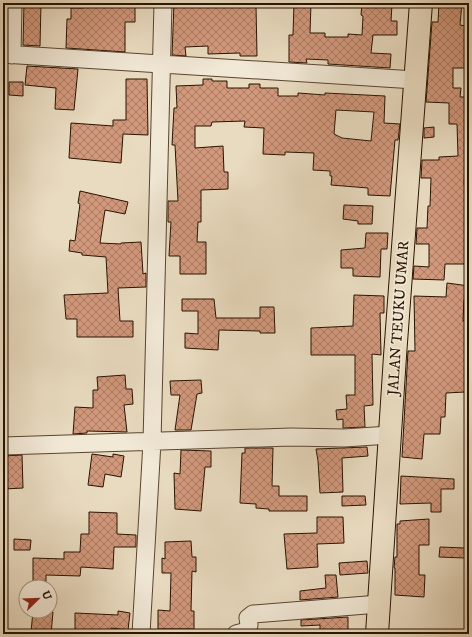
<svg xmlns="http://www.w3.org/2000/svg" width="472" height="637" viewBox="0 0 472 637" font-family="'IM FELL DW Pica',serif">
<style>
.building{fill:url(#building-cross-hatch);stroke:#281301;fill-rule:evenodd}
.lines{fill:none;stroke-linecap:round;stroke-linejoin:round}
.minor-casing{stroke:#584531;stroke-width:19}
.major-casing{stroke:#281301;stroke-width:24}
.minor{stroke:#f1e8d6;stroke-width:17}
.major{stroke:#e9dbc0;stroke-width:22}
.labels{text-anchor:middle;stroke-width:3.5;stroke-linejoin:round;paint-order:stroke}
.street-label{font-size:15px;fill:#281301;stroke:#f1e8d6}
</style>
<defs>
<pattern id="building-cross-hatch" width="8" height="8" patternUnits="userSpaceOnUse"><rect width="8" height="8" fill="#d2987c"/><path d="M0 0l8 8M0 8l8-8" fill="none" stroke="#aa7b63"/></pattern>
</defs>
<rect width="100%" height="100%" fill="#e9dbc0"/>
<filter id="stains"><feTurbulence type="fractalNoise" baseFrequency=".005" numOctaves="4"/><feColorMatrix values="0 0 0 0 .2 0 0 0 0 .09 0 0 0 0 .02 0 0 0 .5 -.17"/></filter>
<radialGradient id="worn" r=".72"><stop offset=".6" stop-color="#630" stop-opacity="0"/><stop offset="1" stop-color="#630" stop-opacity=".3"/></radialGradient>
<!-- building -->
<path class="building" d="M24,3H41L40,46L23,45Z
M84,3H108V6L135,7V22H125V52L66,48L67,19H71V8H84Z
M174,3H224V7L256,6L257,56H240V53L208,54V46L185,47L186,56L172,55Z
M294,3H311L310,33H325V37H348V34L362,35L363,16L361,15L362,3L392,4L391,21H397V35H373L371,53L391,54L390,68L328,64V60L306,59L307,63L289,62V35H293Z
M439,3H462L460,25L466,26L465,53H469V68H453V88H461L460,97H469V179H464L467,225H469V264H445L444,280L413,279L414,266L429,267V244H416L417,228H427L428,206H430L431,178H421L422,160H439V157L458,156L457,124H449V103L426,102L432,22H438Z
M27,66L78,69L74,110L55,109L56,88L25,85Z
M126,79H147L148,135L123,134L121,163L69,158L71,123L113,126V120H126Z
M203,79H212V81H227V88H249V84H260V88H278V96H298V93L325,95V93L385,96L384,123L400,124L398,140H395L390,196L368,195V188L331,185L332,176H330V171L313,170L314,153L285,152V155L263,154L264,128L244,127L245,121L212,122L211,126H195V148L223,146L224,172H228V189L201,190V222H198L197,242H206V274H180V256H169L171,222H168V201H178L175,145H172L174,108H177L176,86L203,85ZM336,110L374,112L371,141L342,138L334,134Z
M9,82H23V96L9,95Z
M434,127V137L424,138V128Z
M80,191L128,202L125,214L105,210L100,243L121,244V243L141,242L143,274L146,273V287L118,288L120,321H133V337H77V319H66L64,295L108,293L106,257L82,255V253L69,251L70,240L75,241L80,204L78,203Z
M344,205L373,206L372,224H358V221L343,219Z
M366,233H388L387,249H381L380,277L353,276V268H341V250L365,248Z
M447,283L469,286V300L464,299L463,321H469V365L465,367V392L446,393L445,417H441L440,434H424L422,459L402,457L408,351H415L414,296L446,297Z
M354,295L384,296V313H380L381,355L372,354L373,405L364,406L365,427L343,428V419L337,420L336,410L347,409L346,395H355V355H311V328L353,326Z
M182,299H214L216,318H260V307H274L275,333H260V331L219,330L218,350L185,348V333L198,334V311H182Z
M125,375L126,389H132L133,404L124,405L127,432L87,431V433L73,434L75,407L93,408V390H98L97,377Z
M201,380L202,393L197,394L191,430H175L180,395H171L170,381Z
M367,447L368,456L342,458L343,492L320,493L318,461L316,449Z
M245,448H273L272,486H279V496H307V511H269V509L256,508V504L240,503L242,453H245Z
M181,450L211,451V467H205L201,511L175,509L174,473L180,474Z
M92,454L113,457V454L124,456L121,477L105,474L103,487L88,485Z
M22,455L23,488L4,489L3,456Z
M401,476L454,479V489H441V512H431V503L400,504Z
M342,496H365L366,505L342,506Z
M89,512L117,513V534L136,535V547H114L113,569L81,567L80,576L46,575V583H33V558L64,559V552H80L81,534H89Z
M317,517H343L344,543L317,544L318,567L287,569L284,534L317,533Z
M429,519V545H419V575H425L424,597L395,595V568H394L395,557H397V524H400V521Z
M14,539L31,540L30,550H14Z
M191,541L192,557H196V572L192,571L191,611H194V629H158V610L170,611L171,573H162V558L165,559V542Z
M440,547L465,548V558L439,557Z
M367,561L368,573L340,575L339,563Z
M325,575H336L338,597L300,600V591L326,588Z
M33,611L53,612L51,634L31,632Z
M118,611L130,613L128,630L111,628V631L75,630V613L118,615Z
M348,617V634H320V625L301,626V620Z"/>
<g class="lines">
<defs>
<path id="minor" d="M3,54L415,80
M12,55L13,3
M3,446L291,437L344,438L390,435
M141,634L152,442L163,3
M236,634L247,631L249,625L248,618L253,614L379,604"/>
<path id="major" d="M377,634L395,356L421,3"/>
</defs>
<!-- minor casing -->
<use href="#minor" class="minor-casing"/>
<!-- major casing -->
<use href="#major" class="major-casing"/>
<!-- minor -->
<use href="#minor" class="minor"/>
<!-- major -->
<use href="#major" class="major"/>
</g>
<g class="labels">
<!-- street labels -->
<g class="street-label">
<text transform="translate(398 318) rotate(-86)" y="5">JALAN TEUKU UMAR</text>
</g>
</g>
<!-- margin -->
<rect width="472" height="637" fill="none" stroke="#e9dbc0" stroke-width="16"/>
<rect x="4" y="4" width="464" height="629" fill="none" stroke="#281301" stroke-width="2"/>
<rect x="8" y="8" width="456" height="621" fill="none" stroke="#281301"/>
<!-- north arrow -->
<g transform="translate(38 599) rotate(67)"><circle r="19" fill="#f1e8d6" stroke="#a19381"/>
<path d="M0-3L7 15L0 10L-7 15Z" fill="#8f2418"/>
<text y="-6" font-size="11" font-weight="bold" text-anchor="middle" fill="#281301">U</text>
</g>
<rect width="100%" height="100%" filter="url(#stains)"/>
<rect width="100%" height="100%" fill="url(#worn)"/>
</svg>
